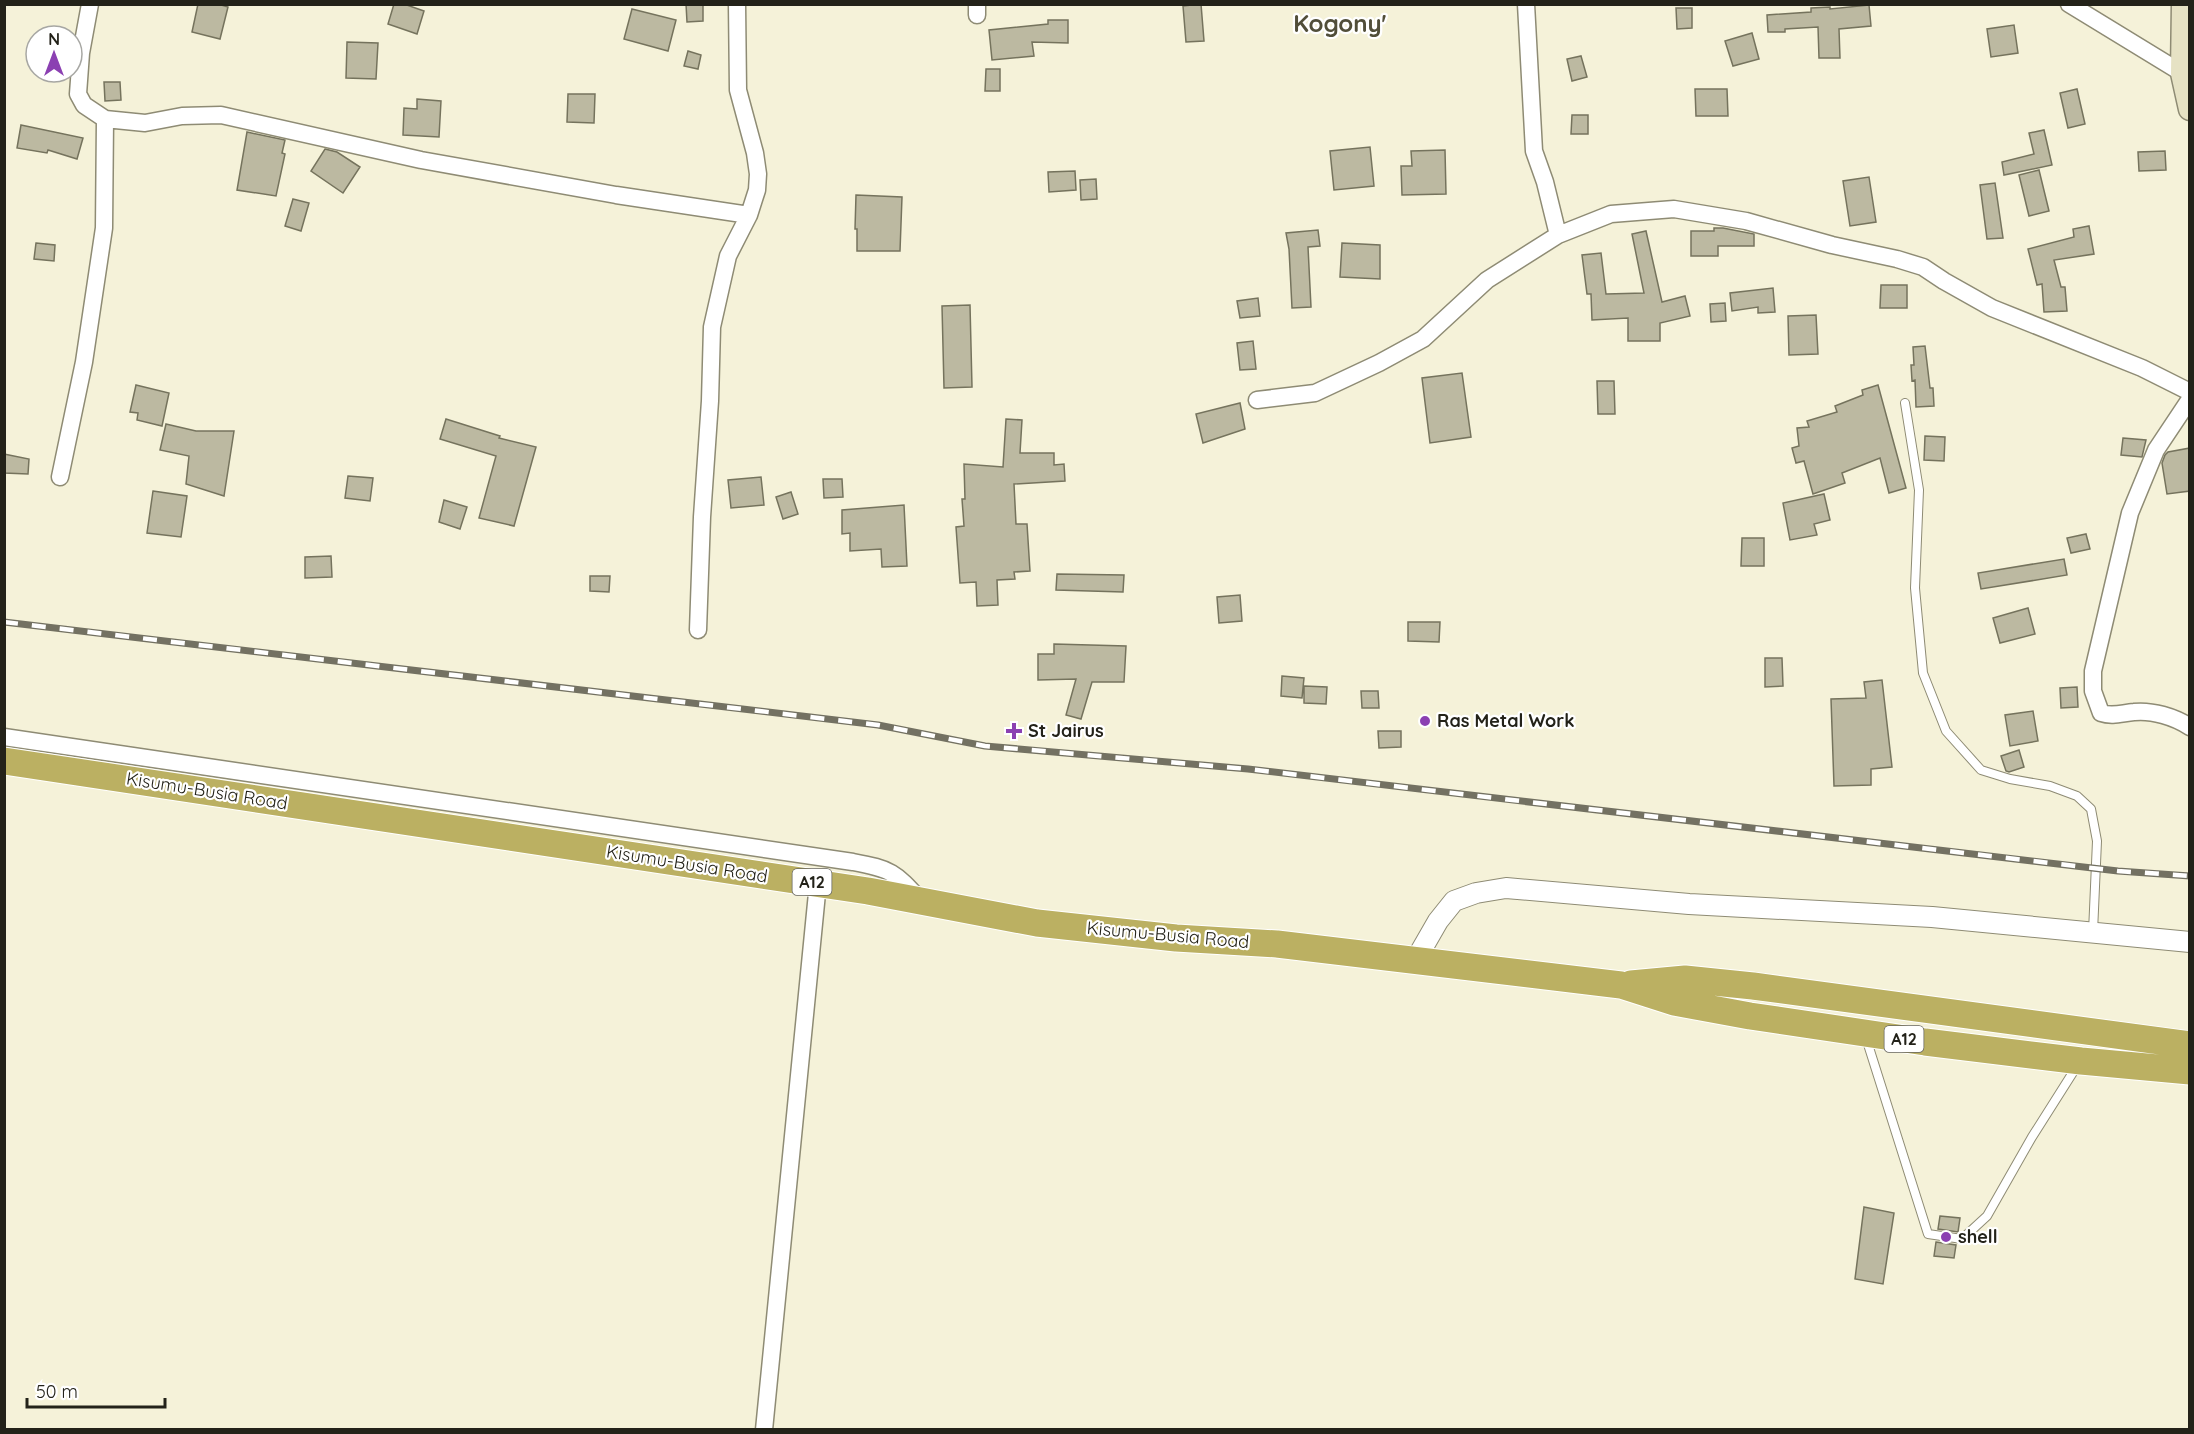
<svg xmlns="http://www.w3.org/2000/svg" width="2194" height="1434" viewBox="0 0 2194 1434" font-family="Quicksand,sans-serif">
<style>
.building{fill:#bcb9a1;stroke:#75735d;stroke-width:1.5}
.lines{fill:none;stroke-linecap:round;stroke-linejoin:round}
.service-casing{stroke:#8e8b74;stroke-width:10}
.minor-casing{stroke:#8e8b74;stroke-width:19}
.tertiary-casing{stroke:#8e8b74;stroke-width:22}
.secondary-casing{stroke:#8e8b74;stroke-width:25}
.trunk-casing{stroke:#fff;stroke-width:29}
.service{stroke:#fff;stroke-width:8}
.minor{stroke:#fff;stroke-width:16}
.tertiary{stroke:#fff;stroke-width:20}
.secondary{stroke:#e6e2c4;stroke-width:22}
.trunk{stroke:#bbb062;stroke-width:27}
.rail-casing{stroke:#737162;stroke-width:7}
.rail{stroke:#fff;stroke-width:4.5;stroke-dasharray:14;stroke-linecap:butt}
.poi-dot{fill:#8b40b2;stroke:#fff;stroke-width:2}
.labels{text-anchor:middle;stroke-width:4.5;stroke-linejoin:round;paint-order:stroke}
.shield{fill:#fff;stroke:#65645e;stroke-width:1.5}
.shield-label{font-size:16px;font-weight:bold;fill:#232219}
.poi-label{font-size:18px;font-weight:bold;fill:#232219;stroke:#fff;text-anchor:start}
.street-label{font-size:18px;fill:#232219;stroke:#fff}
.district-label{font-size:24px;font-weight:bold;fill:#514e39;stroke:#fff}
</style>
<rect width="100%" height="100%" fill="#f5f2d9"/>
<!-- building -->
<path class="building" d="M198,4H218L228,7L220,39L192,32Z
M394,4H404L424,11L417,34L388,24Z
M686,4H703V21L687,22Z
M1201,4L1204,41L1186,42L1183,6Z
M1869,5L1871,26L1839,29L1840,58H1819L1818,27L1785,29V32H1768L1767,15L1811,12V8L1830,7V9Z
M1676,8H1692V28L1677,29Z
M632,9L676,20L668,51L624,39Z
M1048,20H1068V43L1032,42L1034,56L992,60L989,30L1048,24Z
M2014,25L2018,53L1991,57L1987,29Z
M1752,33L1759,59L1733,66L1725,41Z
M347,42L378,43L376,79L346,78Z
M688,51L701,55L698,69L684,66Z
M1581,56L1587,77L1572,81L1567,59Z
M986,69H1000V91H985Z
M104,82H120L121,100L105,101Z
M1695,89H1727L1728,116H1696Z
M2077,89L2085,124L2068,128L2060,93Z
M568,94H595L594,123L567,122Z
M417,99L441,101L439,137L403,135L404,108L417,109Z
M1572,115H1588V134H1571Z
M21,125L83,138L77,159L48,150L47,153L17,148Z
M2044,130L2052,165L2004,175L2002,162L2034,154L2029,133Z
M247,132L285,140L282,153L285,154L276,196L237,190Z
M1370,147L1374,186L1334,190L1330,151Z
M325,149L337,152L360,167L343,193L311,171Z
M1445,150L1446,194L1402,195L1401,166H1412L1411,151Z
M2165,151L2166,170L2139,171L2138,152Z
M2039,170L2049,211L2029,216L2019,175Z
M1075,171L1076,190L1049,192L1048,172Z
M1869,177L1876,222L1850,226L1843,181Z
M1096,179L1097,199L1081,200L1080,180Z
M1995,183L2003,238L1987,239L1980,185Z
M856,195L902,197L900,251H857V229H855Z
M293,199L309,203L301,231L285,226Z
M2089,226L2094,254L2054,260L2061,287H2065L2067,311L2044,312L2042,284L2037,285L2028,249L2074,237L2073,229Z
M1714,228H1723L1754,234V246H1718V256H1691V231H1714Z
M1318,230L1320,246L1308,247L1311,307L1292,308L1289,249L1286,233Z
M1646,231L1662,302L1685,296L1690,316L1660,323V341H1628V318L1592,320L1591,294H1587L1582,255L1601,253L1606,294L1644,293L1632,234Z
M36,243L55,245L54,261L34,259Z
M1342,243L1380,245V279L1340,277Z
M1881,285H1907V308H1880Z
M1773,288L1775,312L1758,313V307L1732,311L1730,293Z
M1258,298L1260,316L1240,318L1237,301Z
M1725,303L1726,321L1711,322L1710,304Z
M970,305L972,387L944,388L942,306Z
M1816,315L1818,354L1789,355L1788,316Z
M1253,341L1256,369L1240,370L1237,343Z
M1925,346L1930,388H1933L1934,406L1916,407L1915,380L1912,381L1911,365H1914L1913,347Z
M1462,373L1471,437L1430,443L1422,378Z
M1597,381H1614L1615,414H1598Z
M136,385L169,393L162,426L137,420L138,413L130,412Z
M1878,385L1906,488L1889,493L1880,458L1842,473L1845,483L1813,494L1804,461L1796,463L1792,448L1799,446L1797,428L1809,427L1807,421L1837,412L1835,406L1863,395L1862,390Z
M1240,403L1245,429L1203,443L1196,414Z
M446,419L500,436L499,438L536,447L514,526L479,518L496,456L440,439Z
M1006,419L1022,420L1020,453H1054V465L1064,464L1065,481L1014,484L1016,524H1027L1030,571L1014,572L1015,579L997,580L998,605L977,606L976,582L960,583L956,527L964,526L962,499H965L964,464L1003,467Z
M166,424L196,431H234L224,496L186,484L189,456L160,450Z
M1925,436L1945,437L1944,461L1924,460Z
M2123,438L2146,440L2142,457L2121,455Z
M2190,448V491L2167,494L2162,463L2165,455L2168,452Z
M4,454L29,459L28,474L4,473Z
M348,476L373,478L370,501L345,498Z
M761,477L764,505L731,508L728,480Z
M823,479H842L843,497L824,498Z
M153,491L187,496L181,537L147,533Z
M791,492L798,514L783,519L776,497Z
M1824,494L1830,520L1814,524L1817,535L1790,540L1783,503Z
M444,500L467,507L460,529L439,522Z
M904,505L907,566L882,567L881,549L850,551V533L842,534V510Z
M2086,534L2090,549L2071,553L2067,538Z
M1742,538H1764V566H1741Z
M331,556L332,577L305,578V557Z
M2064,559L2067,575L1981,589L1978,573Z
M1057,574L1124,575L1123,592L1056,590Z
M590,576H610L609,592L590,591Z
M1240,595L1242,621L1219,623L1217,597Z
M2028,608L2035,634L2000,643L1993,618Z
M1408,622H1440L1439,642L1408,641Z
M1054,644L1126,646L1124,682H1092L1081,719L1066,715L1076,679L1038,680V654H1054Z
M1765,658H1782L1783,686L1765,687Z
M1282,676L1304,678L1302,698L1281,696Z
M1882,680L1892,767L1871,769V785L1834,786L1831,699L1866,698L1864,682Z
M1304,686L1327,687L1326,704L1304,703Z
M2077,687L2078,707L2061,708L2060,688Z
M1361,691H1378L1379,708H1362Z
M2033,711L2038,741L2010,746L2005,715Z
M1378,731H1401V747L1379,748Z
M2019,750L2024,767L2009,772L2006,771L2001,756Z
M1864,1207L1894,1213L1883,1284L1855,1279Z
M1940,1216L1960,1218L1958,1232L1938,1229Z
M1936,1242L1956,1245L1954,1258L1934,1256Z"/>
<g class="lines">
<defs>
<path id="service" d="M1905,403L1919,490L1915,588L1923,673L1946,731L1981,770L2010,779L2050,786L2077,796L2091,809L2097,841L2093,932
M1866,1038L1928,1234L1962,1239L1987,1216L2032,1137L2077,1066"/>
<path id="minor" d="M90,4L81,53L78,94L84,105L105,119L145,123L182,116L221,115L421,160L616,195L749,215
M1526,4L1534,151L1545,182L1558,235
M2069,4L2182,73
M977,15V4
M2190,399L2156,450L2130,513L2093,671V691L2101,713C2113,717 2122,713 2134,712C2152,710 2175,717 2190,727
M1257,400L1315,393L1379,363L1423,339L1487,280L1558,235L1611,214L1674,209L1746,221L1832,245L1897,259L1923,267L1944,281L1992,308L2142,368L2190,392
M60,477L84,362L104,228L105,119
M698,630L702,517L710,401L712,327L728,256L749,215L757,190L758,174L755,153L738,90L737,4
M4,737L853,862C891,869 895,872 920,900
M764,1430L818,883"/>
<path id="tertiary" d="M1415,961L1438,921L1454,901L1476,893L1506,888L1689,904L1932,917L2190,942"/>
<path id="secondary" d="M2183,4L2182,73L2190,109"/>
<path id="trunk" d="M4,761L868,891L1037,923L1176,938L1277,944L1621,985L1674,1002L1750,1016L1925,1042L2081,1061L2190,1071
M1631,984L1685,979L1753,986L2190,1045"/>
</defs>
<!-- service casing -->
<use href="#service" class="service-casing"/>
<!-- minor casing -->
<use href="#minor" class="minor-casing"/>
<!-- tertiary casing -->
<use href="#tertiary" class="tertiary-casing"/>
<!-- secondary casing -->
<use href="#secondary" class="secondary-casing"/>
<!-- trunk casing -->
<use href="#trunk" class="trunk-casing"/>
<!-- service -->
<use href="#service" class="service"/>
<!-- minor -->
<use href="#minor" class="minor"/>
<!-- tertiary -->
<use href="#tertiary" class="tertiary"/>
<!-- secondary -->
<use href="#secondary" class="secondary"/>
<!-- trunk -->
<use href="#trunk" class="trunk"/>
<defs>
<path id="rail" d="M4,622L878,725L985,746L1248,769L2118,871L2190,876"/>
</defs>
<!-- rail casing -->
<use href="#rail" class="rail-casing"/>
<!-- rail -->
<use href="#rail" class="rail"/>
</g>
<!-- markers -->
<g class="poi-dot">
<circle cx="1425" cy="721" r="6"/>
<path d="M1011 722h6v6h6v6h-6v6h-6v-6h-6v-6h6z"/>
<circle cx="1946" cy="1237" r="6"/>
</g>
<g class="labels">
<!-- shield labels -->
<g class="shield">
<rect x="792.5" y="869" width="39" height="26" rx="4.5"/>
<rect x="1884.5" y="1026" width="39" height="26" rx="4.5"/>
</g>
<g class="shield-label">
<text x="812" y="888">A12</text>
<text x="1904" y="1045">A12</text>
</g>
<!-- poi labels -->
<g class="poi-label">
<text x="1437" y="727">Ras Metal Work</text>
<text x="1028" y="737">St Jairus</text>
<text x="1958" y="1243">shell</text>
</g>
<!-- street labels -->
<g class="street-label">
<text transform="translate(207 791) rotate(9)" y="6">Kisumu-Busia Road</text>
<text transform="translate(687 864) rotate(9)" y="6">Kisumu-Busia Road</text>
<text transform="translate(1168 935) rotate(5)" y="6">Kisumu-Busia Road</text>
</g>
<!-- district labels -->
<g class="district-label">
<text x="1340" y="32">Kogony'</text>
</g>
</g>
<!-- border -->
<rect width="2194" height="1434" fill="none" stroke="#232219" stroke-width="12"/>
<!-- north arrow -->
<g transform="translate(54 54)"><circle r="28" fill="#ffffff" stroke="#a7a7a3" stroke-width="1.5"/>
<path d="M0-4.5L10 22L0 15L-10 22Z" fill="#8b40b2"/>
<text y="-9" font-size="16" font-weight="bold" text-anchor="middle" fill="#232219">N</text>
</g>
<!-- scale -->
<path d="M27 1398v9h138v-9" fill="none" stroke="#232219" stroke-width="3"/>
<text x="36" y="1398" font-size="18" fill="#232219" stroke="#ffffff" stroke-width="4.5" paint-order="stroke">50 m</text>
</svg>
